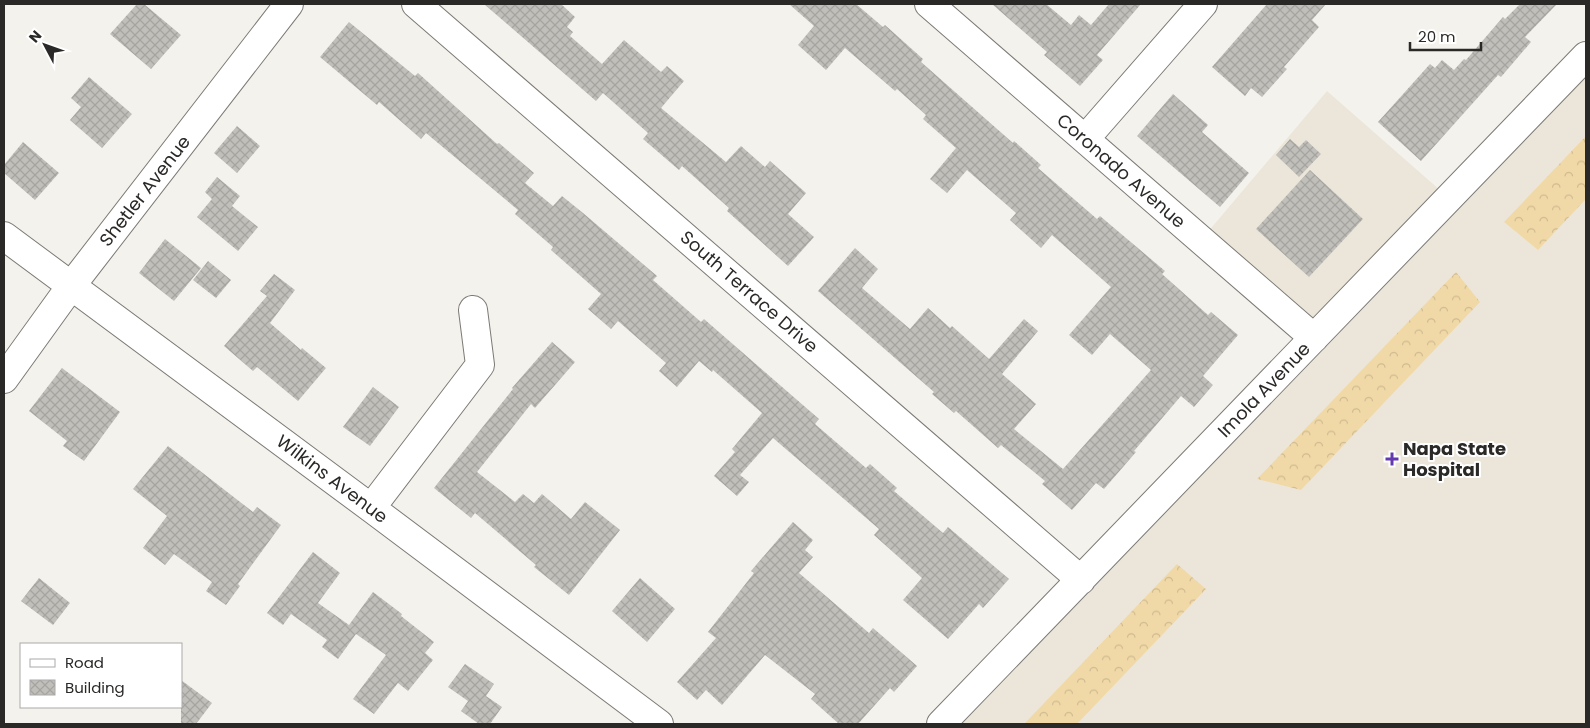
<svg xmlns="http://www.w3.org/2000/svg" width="1590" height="728" viewBox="0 0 1590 728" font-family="Poppins,sans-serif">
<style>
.built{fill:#ece6da}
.forest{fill:url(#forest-crowns)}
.building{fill:url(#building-cross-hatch)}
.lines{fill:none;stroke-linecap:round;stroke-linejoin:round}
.minor-casing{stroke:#7d7a76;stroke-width:30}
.minor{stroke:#fff;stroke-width:28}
.poi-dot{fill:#6438af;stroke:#fff;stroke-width:2}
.labels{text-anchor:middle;stroke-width:4;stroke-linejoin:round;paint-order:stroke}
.street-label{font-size:18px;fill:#2a2927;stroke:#fff}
.poi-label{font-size:18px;font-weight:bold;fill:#2a2927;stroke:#fff;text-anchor:start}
</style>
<defs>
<pattern id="forest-crowns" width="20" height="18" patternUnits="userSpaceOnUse" patternTransform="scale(1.25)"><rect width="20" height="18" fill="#f1d9a7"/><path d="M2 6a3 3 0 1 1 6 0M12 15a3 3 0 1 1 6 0" fill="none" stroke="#cfba90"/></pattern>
<pattern id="building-cross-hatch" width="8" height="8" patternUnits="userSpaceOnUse" patternTransform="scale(1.25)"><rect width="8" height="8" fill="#c1bfba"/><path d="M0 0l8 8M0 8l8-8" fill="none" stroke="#a6a4a0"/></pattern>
</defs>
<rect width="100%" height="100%" fill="#f4f2ed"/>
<!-- built -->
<path class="built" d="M1586,56V724H941L1313,339L1201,240L1327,91L1449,198Z"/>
<!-- forest -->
<path class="forest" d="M1586,136V199L1538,250L1504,222Z
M1456,272L1480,302L1301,490L1257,479Z
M1177,564L1206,589L1077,724H1024Z"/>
<!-- building -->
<path class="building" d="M137,4H144L181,35L151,69L110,34Z
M484,4H561L575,17L567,27L573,32L570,36L602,64L624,40L661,72L667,66L684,81L661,108L726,162L741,146L765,167L770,161L806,193L788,214L814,237L788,266L727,211L729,208L682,166L679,170L643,139L648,133L603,93L596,101Z
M789,4H856L883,27L885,25L923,59L921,62L1013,143L1014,141L1041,165L1038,168L1097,219L1100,216L1165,271L1162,274L1208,315L1211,312L1238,335L1203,376L1213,385L1194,407L1181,396L1134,451L1136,452L1104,489L1096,483L1072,510L1042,484L1045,481L1001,445L998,448L956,411L954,413L932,394L934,392L818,291L855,248L878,269L862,288L910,329L928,308L950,328L952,326L989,359L1024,319L1038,331L1002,374L1036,404L1014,429L1063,469L1151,370L1110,334L1092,355L1069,335L1111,287L1052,235L1041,248L1010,220L1016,213L967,170L947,193L930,179L956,148L923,119L926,115L897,89L895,91L845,48L826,70L798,45L814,26Z
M992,4H1046L1071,25L1079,15L1091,25L1109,4H1141L1097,55L1103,60L1080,86L1044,55L1047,52Z
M1267,4H1326L1312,20L1319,27L1284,67L1287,69L1262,97L1251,88L1245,96L1212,67Z
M1520,4H1557L1525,37L1531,42L1501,77L1498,75L1421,161L1378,122L1430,64L1435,68L1442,60L1454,70L1464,59L1466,60L1503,17L1505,19Z
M349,22L415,76L418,73L497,144L499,143L534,173L525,183L553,206L562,196L583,213L657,276L653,280L701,322L704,319L819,419L815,424L866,468L870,464L897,488L894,491L943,533L948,527L1009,579L983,608L979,604L948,639L903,600L922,578L874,535L879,529L773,438L740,475L749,482L737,496L714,476L735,452L732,449L762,413L713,370L712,372L699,361L677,387L659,371L666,363L618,321L611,329L588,309L601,294L551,250L553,247L515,214L518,210L426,133L421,139L379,102L377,105L320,57Z
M89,77L132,114L102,148L70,120L81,107L71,98Z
M1173,94L1208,125L1202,132L1249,173L1220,207L1137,136Z
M237,126L260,146L237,173L214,153Z
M1290,139L1299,147L1306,140L1321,154L1299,177L1276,155Z
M23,142L59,173L35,200L4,173V165Z
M1310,170L1363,219L1309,277L1256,229Z
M217,177L240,196L232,206L258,227L238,251L197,217L212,199L205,192Z
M165,239L201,268L174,301L139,273Z
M208,261L231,280L216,298L193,280Z
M274,274L295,290L270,323L301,350L302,348L326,368L298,401L257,367L253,371L224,346L267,296L260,291Z
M552,342L575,362L535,408L531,404L477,472L515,502L523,494L534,503L542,494L571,519L585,502L620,530L569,595L534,567L536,565L475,513L471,518L434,488L513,389L512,388Z
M62,368L120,412L84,461L63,446L67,441L29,411Z
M373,387L399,407L370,446L343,427Z
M168,446L253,512L257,507L281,525L238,584L240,586L226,605L206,591L212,582L174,554L165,565L143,548L167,516L133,489Z
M793,522L813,540L805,550L813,557L799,573L869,633L873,628L917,666L894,692L890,688L858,724H839L811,699L815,694L765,655L722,705L706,690L697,700L677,682L716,638L708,632L754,573L751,571Z
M313,552L340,573L318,603L349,625L373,592L402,614L401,616L434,642L425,653L433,660L408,691L398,683L374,714L353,699L386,655L356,634L338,659L322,647L327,640L291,614L283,625L267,613Z
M39,578L70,603L53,625L21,601Z
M640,578L675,609L647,642L612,611Z
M465,664L494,684L486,696L502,707L490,724H479L461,711L468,701L448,687Z
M181,680L212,703L196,724H181Z"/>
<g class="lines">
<defs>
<path id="minor" d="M416,4L1081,580
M929,4L1314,338
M1085,139L1203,4
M4,236L371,508L659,724
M4,379L71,286L289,4
M371,508L480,365L473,310
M941,724L1586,56"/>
</defs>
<!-- minor casing -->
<use href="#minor" class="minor-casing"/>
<!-- minor -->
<use href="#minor" class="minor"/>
</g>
<!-- markers -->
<path class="poi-dot" d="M1389.5 451.5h5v5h5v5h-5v5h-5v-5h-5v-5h5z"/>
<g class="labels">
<!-- street labels -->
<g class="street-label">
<text transform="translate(1121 171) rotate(41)" y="6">Coronado Avenue</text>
<text transform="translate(145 191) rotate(-52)" y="6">Shetler Avenue</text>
<text transform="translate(749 292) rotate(41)" y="6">South Terrace Drive</text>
<text transform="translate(1264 390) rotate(-46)" y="6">Imola Avenue</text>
<text transform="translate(332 479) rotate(37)" y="6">Wilkins Avenue</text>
</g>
<!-- poi labels -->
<g class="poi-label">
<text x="1403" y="455">Napa State<tspan x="1403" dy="21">Hospital</tspan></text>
</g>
</g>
<!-- border -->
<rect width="1590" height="728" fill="none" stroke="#2a2927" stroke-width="10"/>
<!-- legend -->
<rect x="20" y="643" width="162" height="65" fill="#ffffff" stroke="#aaa9a9"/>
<rect x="30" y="659" width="25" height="8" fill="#ffffff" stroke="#aaa9a9"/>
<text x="65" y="668" font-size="15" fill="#2a2927">Road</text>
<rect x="30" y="680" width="25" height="15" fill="url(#building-cross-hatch)" stroke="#aaa9a9"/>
<text x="65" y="693" font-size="15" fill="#2a2927">Building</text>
<!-- north arrow -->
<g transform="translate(45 45) rotate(311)" stroke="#ffffff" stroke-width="4" paint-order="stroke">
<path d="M0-4L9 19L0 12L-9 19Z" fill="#2a2927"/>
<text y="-8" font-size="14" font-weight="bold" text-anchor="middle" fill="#2a2927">N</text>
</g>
<!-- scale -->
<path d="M1410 42v8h71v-8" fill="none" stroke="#2a2927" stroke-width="2.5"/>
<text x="1418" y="42" font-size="15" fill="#2a2927" stroke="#ffffff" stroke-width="4" paint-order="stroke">20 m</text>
</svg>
